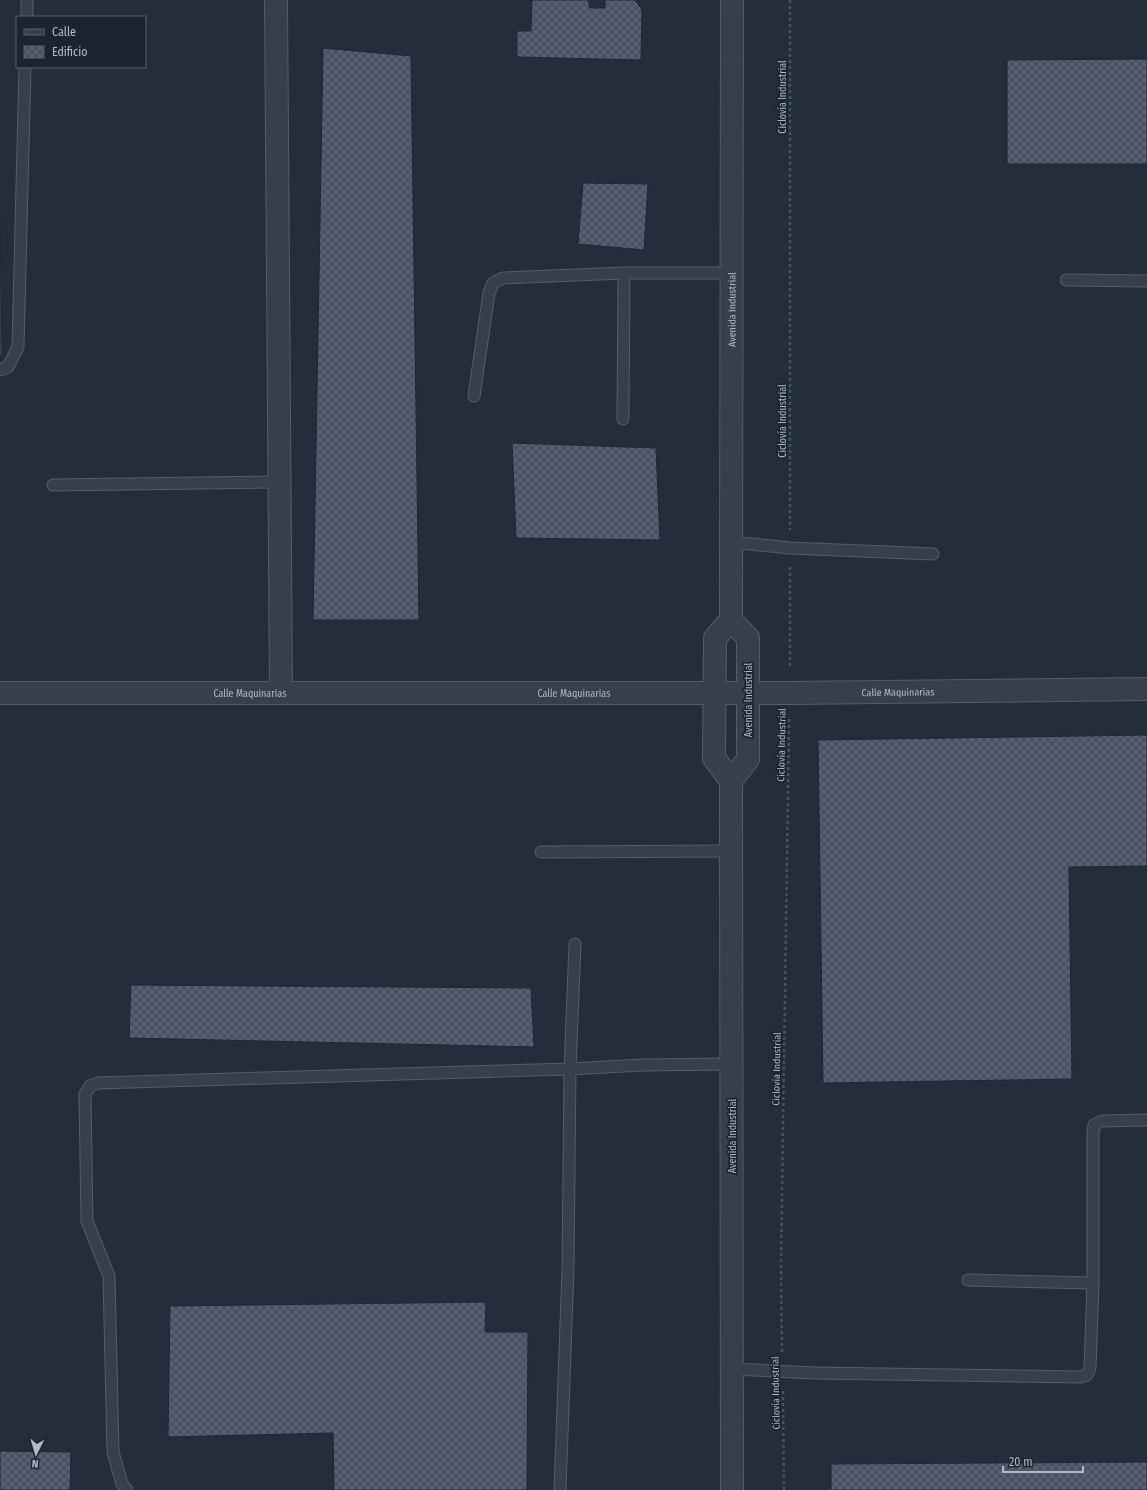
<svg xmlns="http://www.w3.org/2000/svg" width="1147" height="1490" viewBox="0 0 1147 1490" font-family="'Fira Sans Condensed',sans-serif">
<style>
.building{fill:url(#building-cross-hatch);stroke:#1f2633}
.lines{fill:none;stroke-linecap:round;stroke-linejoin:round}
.service-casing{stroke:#565d6a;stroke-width:13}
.minor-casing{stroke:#565d6a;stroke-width:24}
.tertiary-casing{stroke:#565d6a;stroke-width:24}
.path{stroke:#43565a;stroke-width:2.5;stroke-dasharray:3 3;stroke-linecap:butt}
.service{stroke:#373f4c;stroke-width:11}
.minor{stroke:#373f4c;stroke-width:22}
.tertiary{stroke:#373f4c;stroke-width:22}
.labels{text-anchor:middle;stroke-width:3.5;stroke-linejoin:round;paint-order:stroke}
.street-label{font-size:10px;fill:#b3bac7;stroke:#1d2431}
</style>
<defs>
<pattern id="building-cross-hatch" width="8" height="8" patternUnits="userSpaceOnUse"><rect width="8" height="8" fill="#4a5365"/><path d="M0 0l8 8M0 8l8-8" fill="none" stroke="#626a7a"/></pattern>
</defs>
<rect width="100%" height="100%" fill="#242d3c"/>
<!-- building -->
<path class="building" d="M532,0H588L590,8H605V0H635L642,10L641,60L517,57V31H531Z
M323,48L411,56L419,620H313Z
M1147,59V164H1007V60Z
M583,183L648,184L644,250L578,244Z
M0,210L2,356H0Z
M512,443L656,448L660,540L516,538Z
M1147,735V866L1069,867L1072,1079L823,1083L818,740Z
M131,985L531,988L534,1047L129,1038Z
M486,1302L485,1332H528L527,1490H334L333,1433L168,1437L170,1306Z
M0,1451L71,1452L70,1490H0Z
M1147,1462V1490H831V1464Z"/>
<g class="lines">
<defs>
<path id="service" d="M27,17V0
M1066,280L1147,281
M0,370L8,367L18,347L25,67
M474,396L489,293L493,283L503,278L624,273H732
M623,419L624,273
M53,485L280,482
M731,542L790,548L933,554
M541,852L731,851
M968,1280L1093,1283
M732,1369L815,1373L1080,1377L1087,1375L1090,1368L1093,1283V1133L1094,1125L1102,1121L1147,1120
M127,1490L122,1484L113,1452L109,1276L87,1221L85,1094L90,1086L98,1083L570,1069L642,1065L731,1064
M560,1490L568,1269L570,1069L575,944"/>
<path id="minor" d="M276,0L281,693"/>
<g id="tertiary">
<path id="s1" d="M0,693H790L1147,689"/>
<path d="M731,781L748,759V638L731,620"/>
<path id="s2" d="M732,1490L731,781L714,758L715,638L731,620L732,0"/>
</g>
</defs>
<!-- service casing -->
<use href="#service" class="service-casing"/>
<!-- minor casing -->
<use href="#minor" class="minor-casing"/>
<!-- tertiary casing -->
<use href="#tertiary" class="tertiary-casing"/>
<!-- path -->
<path class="path" d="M790,0V530
M790,567V668
M782,1352L781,1266L789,719
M783,1391L784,1490"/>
<!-- service -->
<use href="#service" class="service"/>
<!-- minor -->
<use href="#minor" class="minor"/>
<!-- tertiary -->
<use href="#tertiary" class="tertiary"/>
</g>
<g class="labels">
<!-- street labels -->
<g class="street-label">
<text transform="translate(782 97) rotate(-90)" y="4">Ciclovía Industrial</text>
<text dy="4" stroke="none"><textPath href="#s2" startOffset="1192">Avenida Industrial</textPath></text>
<text transform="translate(782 421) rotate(-90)" y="4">Ciclovía Industrial</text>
<text dy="4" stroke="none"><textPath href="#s1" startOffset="898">Calle Maquinarias</textPath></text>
<text dy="4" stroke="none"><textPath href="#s1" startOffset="250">Calle Maquinarias</textPath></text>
<text dy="4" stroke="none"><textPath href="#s1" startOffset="574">Calle Maquinarias</textPath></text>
<text transform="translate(748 700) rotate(-90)" y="4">Avenida Industrial</text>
<text transform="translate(781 745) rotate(-89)" y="4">Ciclovía Industrial</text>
<text transform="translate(776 1069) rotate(-89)" y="4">Ciclovía Industrial</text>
<text transform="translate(732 1136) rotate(-90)" y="4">Avenida Industrial</text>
<text transform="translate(775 1393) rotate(-91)" y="4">Ciclovía Industrial</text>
</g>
</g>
<!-- legend -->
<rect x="16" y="16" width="130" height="52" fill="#1d2431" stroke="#59606d"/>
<rect x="24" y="29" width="20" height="6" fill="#373f4c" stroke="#59606d"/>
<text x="52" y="36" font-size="12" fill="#b3bac7">Calle</text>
<rect x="24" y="46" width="20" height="12" fill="url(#building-cross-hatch)" stroke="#59606d"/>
<text x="52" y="56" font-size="12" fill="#b3bac7">Edificio</text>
<!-- north arrow -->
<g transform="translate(36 1454) rotate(185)" stroke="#1d2431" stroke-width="3" paint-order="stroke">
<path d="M0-3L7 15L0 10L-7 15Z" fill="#b3bac7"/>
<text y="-6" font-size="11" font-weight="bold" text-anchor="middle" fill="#b3bac7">N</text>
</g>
<!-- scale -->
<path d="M1003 1466v6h80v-6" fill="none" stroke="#b3bac7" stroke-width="2"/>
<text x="1009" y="1466" font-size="12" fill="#b3bac7" stroke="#1d2431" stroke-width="3" paint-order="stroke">20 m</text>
</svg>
